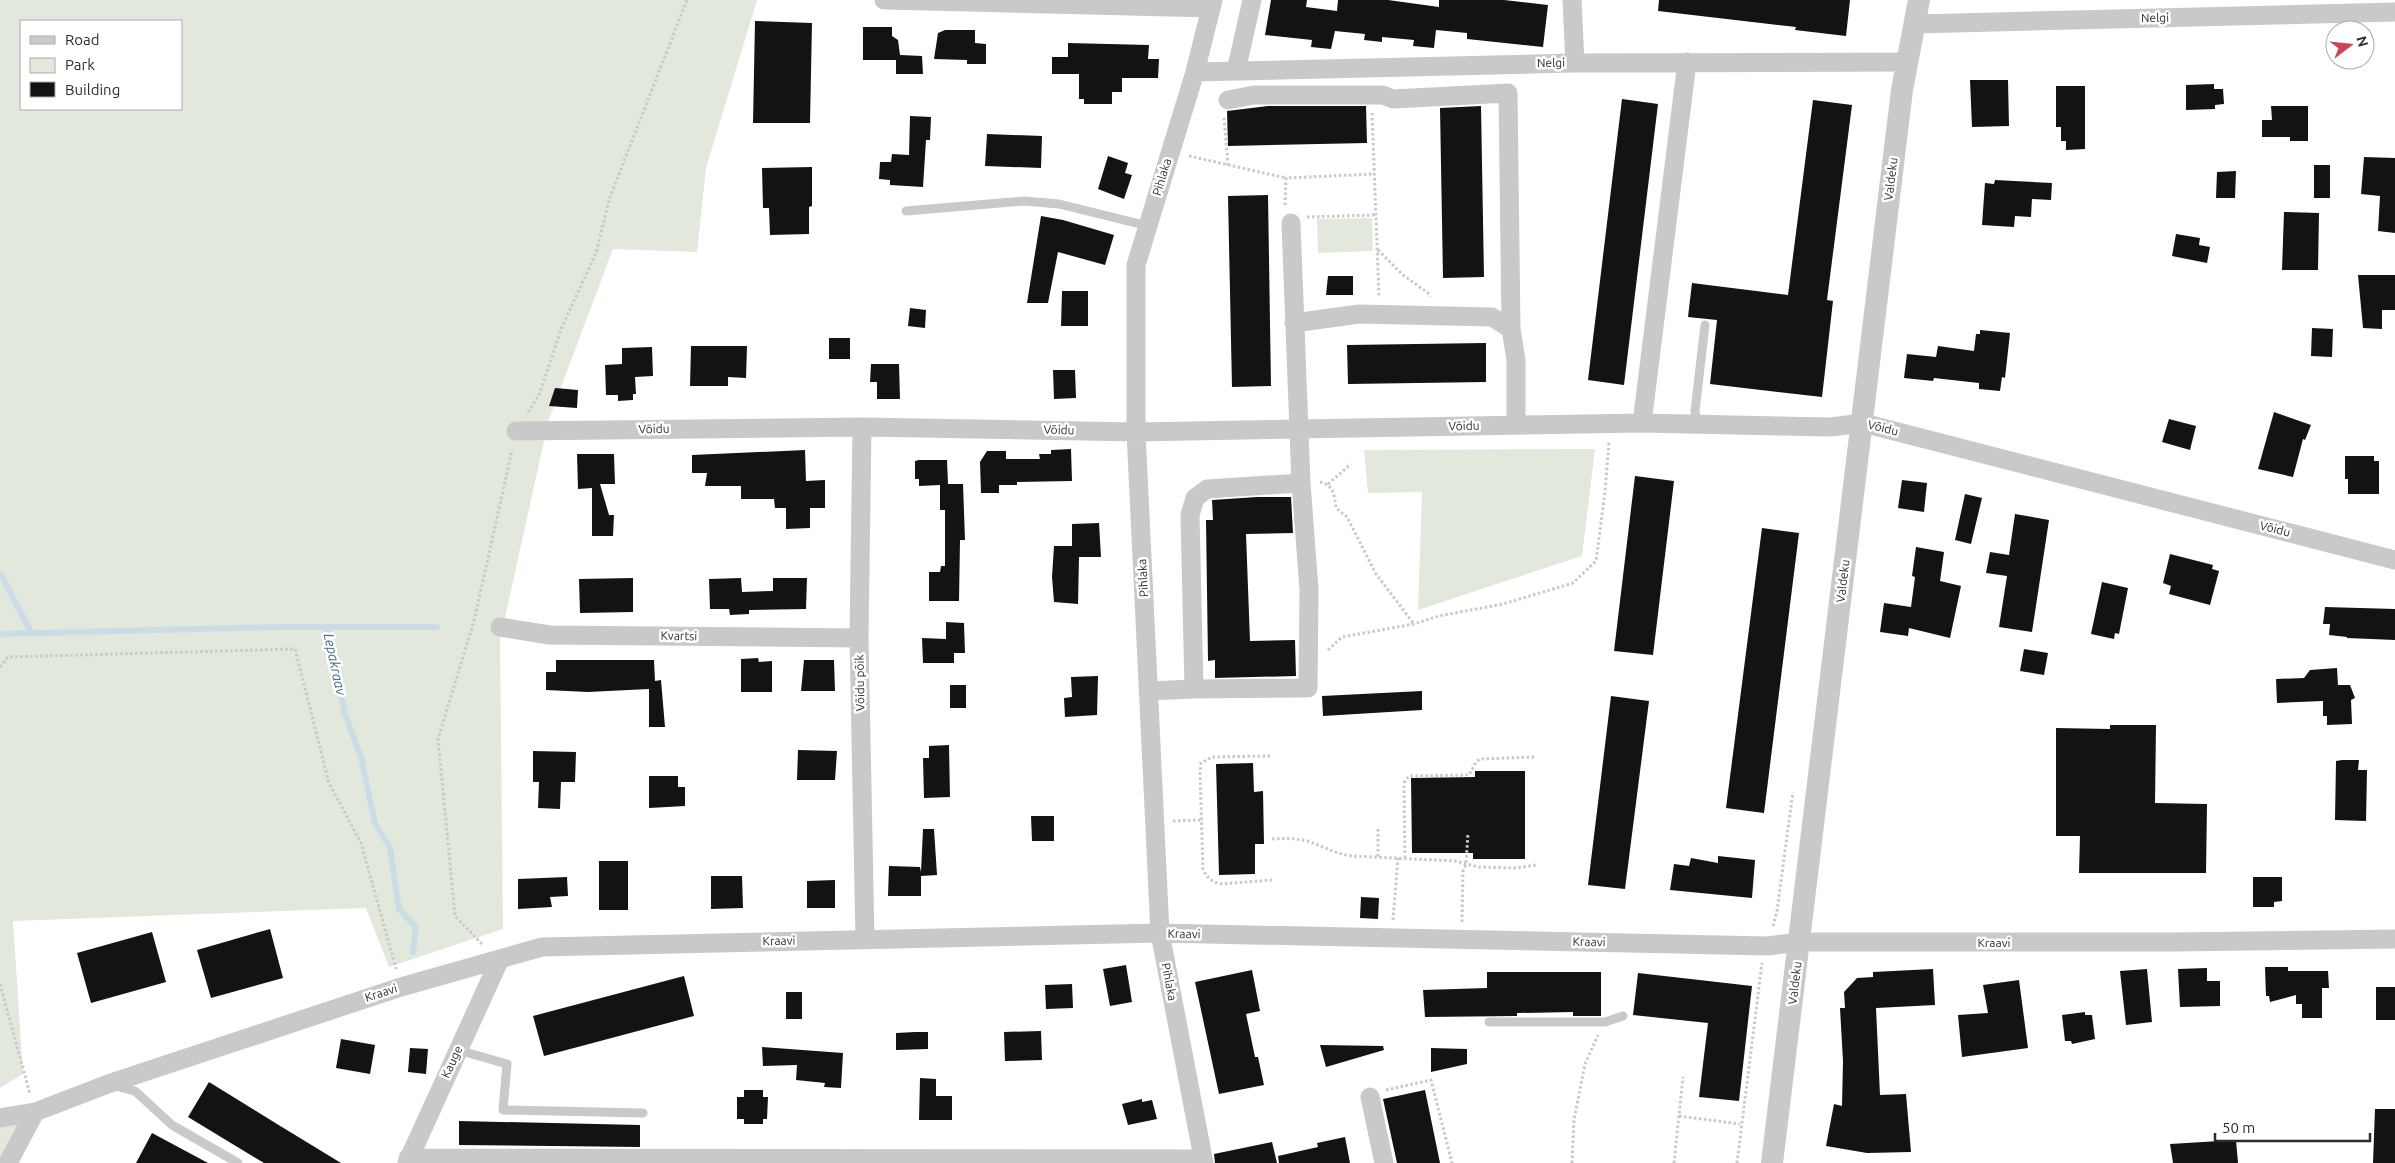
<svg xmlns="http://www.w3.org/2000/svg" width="2395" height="1163" viewBox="0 0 2395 1163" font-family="Ubuntu,sans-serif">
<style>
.green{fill:#e3e8dc;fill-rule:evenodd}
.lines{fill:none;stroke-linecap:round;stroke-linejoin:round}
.stream{stroke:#cadde6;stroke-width:6}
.building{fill:#131313}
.path{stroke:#c9c9c9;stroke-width:3;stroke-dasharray:2.5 2.5;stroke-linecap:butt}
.service{stroke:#c9c9c9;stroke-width:9}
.minor{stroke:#c9c9c9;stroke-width:19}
.tertiary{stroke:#c9c9c9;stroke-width:22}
.labels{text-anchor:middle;stroke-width:5;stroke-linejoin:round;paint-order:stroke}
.street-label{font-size:12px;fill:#2c2c2c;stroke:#fff}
.water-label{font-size:14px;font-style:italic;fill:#457084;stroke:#fff}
</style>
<rect width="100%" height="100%" fill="#fff"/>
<!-- green -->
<path class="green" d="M0,0H757L706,168L697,252L613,249L549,419L500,640L503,929L389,967L366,908L13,921L23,1074L0,1088ZM21,21H181V109H21Z
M1372,218L1373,251L1318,253L1317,219Z
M1595,449L1582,556L1418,610L1422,492L1368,493L1364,450Z
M22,1119L0,1161V1125Z"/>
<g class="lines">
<!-- stream -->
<path class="stream" d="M0,573L31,632
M327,627L345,714L361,757L375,823L390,848L399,909L416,927L413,952
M0,634L277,627H437"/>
</g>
<!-- building -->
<path class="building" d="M1271,0H1307L1306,7L1337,11L1338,0H1388L1439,7V0H1504L1548,5L1543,47L1467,39V33L1436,30L1434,48L1413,46L1414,40L1382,37V42L1364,40L1365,34L1335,31L1331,49L1311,47L1312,40L1265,35Z
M1659,0H1850L1846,36L1795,30L1796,27L1658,11Z
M755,21L812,23L810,123H753Z
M863,27H892V36L898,40L900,55L922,56L923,74H896V60H863Z
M945,30H975V43L986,44V64H967V60L934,59L938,33Z
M1068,43L1149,45L1148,59H1159L1158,78H1122V92H1112V104H1084V99H1079V74H1052V57H1068Z
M1970,80H2008L2009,126L1972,127Z
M2214,84V89H2223L2224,104L2215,105V109L2186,110V85Z
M2056,86H2085V149L2066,150V141H2061V127H2056Z
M1622,99L1658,104L1624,385L1588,380Z
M1813,100L1852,105L1827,300L1833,301L1822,397L1710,384L1717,320L1688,317L1692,283L1788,295Z
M1268,106H1366L1367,143L1228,146L1227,111Z
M1481,106L1484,277L1443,278L1440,108Z
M2271,106H2308V141H2290V137H2262V120H2272Z
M910,116L931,117L930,140H926L923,187L890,185V180L879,179L880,162H891L892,154L909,155Z
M987,134L1042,136L1041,168L985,166Z
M1108,156L1128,163L1125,173L1132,175L1124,199L1098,189Z
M2364,157L2395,158V233L2378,231L2380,196L2361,194Z
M2314,165H2330V198H2314Z
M812,167V206L809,207V234L770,235L769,208H763L762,168Z
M2236,171L2235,198H2216L2217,172Z
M1995,180L2052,183L2051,200L2032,199L2031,217L2015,216L2014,227L1982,225L1985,183L1994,184Z
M1268,195L1271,386L1232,387L1228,196Z
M2284,212L2319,213L2318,270H2282Z
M1041,216L1063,220L1114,235L1105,265L1058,252L1048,303H1027Z
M2176,234L2200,238L2199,245L2210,247L2207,263L2172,256Z
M2358,275H2395V310H2382V329L2363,328Z
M1328,276H1353V295H1326Z
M1062,291H1088V326H1061Z
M910,308L926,310L925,328L908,326Z
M2312,328L2333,329L2332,357L2311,356Z
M1980,330L2010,333L2005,378L2002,377L2000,391L1979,389V383L1934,378L1933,381L1904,378L1907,354L1936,357L1938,346L1974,351L1976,334H1980Z
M829,338H850V359H829Z
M1486,343V382L1348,384L1347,345Z
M691,346H747L746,378L728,377V386H690Z
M652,347L653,376L635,377L636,394H633V400L618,401V395H606L605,365L622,364V348Z
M871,364H899L900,399H877V382H870Z
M1053,370H1075L1076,398L1054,399Z
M555,388L578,390L577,408L549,406Z
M2274,412L2311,425L2305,440L2303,439L2293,477L2258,469Z
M2169,419L2196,426L2190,450L2162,442Z
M1071,449L1072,481L1017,482V485H999V493H981L980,462L987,451H1006V459H1040L1039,454H1051V450Z
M805,450L806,481L825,480V508H810V528L786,529V508H775L774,499H741V486H705L707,473H692V455Z
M577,454H614L615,484H600L609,515H614L613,536H592V488L578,489Z
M2345,456H2374V461H2379V494H2348V479H2345Z
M919,460H947L948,484H963L965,540H960L959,601H929V572H940L941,566H945V510H940V485L919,486V479H915V461Z
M1635,476L1674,481L1653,655L1614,651Z
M1902,480L1927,483L1924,512L1898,508Z
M1965,494L1982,498L1971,544L1955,540Z
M1257,497H1291L1293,533L1246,534L1250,641L1295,640L1296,676L1215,678V660L1208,661L1206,520H1213L1212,500Z
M2015,514L2049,520L2032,632L1999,627L2007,576L1986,573L1990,552L2009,555Z
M1099,523L1101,557H1079L1078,604L1054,602L1052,577L1054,546H1072V524Z
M1762,528L1799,533L1764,813L1726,808Z
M1916,547L1944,552L1940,581L1961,586L1950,638L1909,628L1908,636L1880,632L1884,603L1911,607L1915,577L1912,576Z
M2170,554L2213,565L2212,569L2219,571L2210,605L2169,594L2171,586L2163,583Z
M633,578V612L580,613L579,579Z
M741,578L742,592L773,591V578H807L806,609L749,610V614L730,615L729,609H710L709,579Z
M2102,582L2128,588L2119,634L2115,633L2114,639L2091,634Z
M2325,607L2395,609V640L2347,638V637L2329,635L2330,624H2323Z
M946,622L964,623L965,653H954V663H923L922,638L946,639Z
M2024,649L2048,653L2044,675L2020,671Z
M758,658L759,662L772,661V692H741V659Z
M556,660H654L655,681L661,680L665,727H649V689L588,692L546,690V672H556Z
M804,660H834L835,691H801Z
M2337,668L2338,685H2350L2355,698L2351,700L2352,724L2327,725V716H2323V701L2277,703L2276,679L2304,678L2310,670Z
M1098,676L1097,715L1065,717L1064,698L1072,697L1071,677Z
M950,685H966V708H950Z
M1422,691V710L1323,716L1322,696Z
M1611,696L1649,701L1625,889L1588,885Z
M2110,725H2156L2155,803L2207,804L2206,873H2079L2080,836H2056V728L2110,729Z
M949,745L950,797L924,798L923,758H929V746Z
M798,750L837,751L835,780H797Z
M533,751L576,752L575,782H561L560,809L538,808L539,782H533Z
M2342,760H2359L2358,770H2367L2366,821L2335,820L2336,761Z
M1253,763L1254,792L1263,791L1264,844H1255V874L1219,875L1216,764Z
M1475,771H1525V859H1473V853H1412L1411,778L1475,777Z
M649,776H678V787H685V806L649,808Z
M1031,816H1054V841H1032Z
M923,829H934L937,875L921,876V896H888L889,866L920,867L921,872Z
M1718,856L1755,860L1752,898L1670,890L1674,864L1689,866L1691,858L1718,863Z
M599,861H628V910H599Z
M711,876H742L743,908L711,909Z
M567,877L568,896L550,897L552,907L518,909V879Z
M2253,877H2282V901L2274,902V907H2253Z
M835,880V908H807V881Z
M1361,897L1379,898L1378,919L1360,918Z
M270,929L283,978L211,998L197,950Z
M152,932L166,982L91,1003L77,953Z
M1126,965L1132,1002L1110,1006L1103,969Z
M2265,967H2288V971H2328L2329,988H2322V1018H2302V1004H2296V995L2270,1002L2269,996H2266Z
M2207,968V981H2220V1006L2180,1007L2178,969Z
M1933,969L1935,1005L1876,1008L1880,1095L1906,1094L1911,1152L1867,1153L1826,1146L1834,1104L1842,1106L1843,1061L1840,1008H1845L1844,992L1857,978L1873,977V972Z
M2147,969L2152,1022L2126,1025L2120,971Z
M1252,970L1260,1011L1246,1014L1255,1057H1258L1264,1085L1219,1094L1195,982Z
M1487,972H1601V1016H1573V1012L1517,1013V1016L1425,1017L1423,990L1487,988Z
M1638,973L1752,986L1739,1101L1699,1097L1708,1023L1633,1015Z
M684,976L694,1016L544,1056L533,1016Z
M2019,980L2028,1048L1962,1057L1958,1015L1988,1013L1983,985Z
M1072,984L1073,1008L1046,1009L1045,985Z
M2376,987H2395V1020H2376Z
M786,992H802V1019H786Z
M2085,1012V1015H2092L2095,1039L2072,1044L2071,1041H2065L2062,1015Z
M1041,1031L1042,1060L1005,1061L1004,1032Z
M915,1032H928V1049L896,1050V1033Z
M341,1039L375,1045L370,1074L336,1068Z
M1320,1045L1383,1046L1384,1050L1326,1067Z
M762,1047L843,1053L841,1088L824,1087L825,1083L796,1080L797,1065L763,1066Z
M410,1048L428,1049L426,1074L408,1072Z
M1431,1048L1467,1049V1064L1431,1072Z
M920,1078L936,1079V1096H952V1120H919Z
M209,1082L277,1124L341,1163H264L188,1117Z
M744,1090H763V1097H768L767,1119H763V1124H744V1119H737V1097H744Z
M1425,1090L1440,1163H1397L1383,1099Z
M1142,1099V1102L1152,1100L1157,1119L1128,1125L1122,1104Z
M2375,1109H2395V1163H2373Z
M459,1121L640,1125V1147L459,1145Z
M152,1133L208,1163H136Z
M1345,1137L1350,1163H1279L1278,1156L1318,1147L1317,1143Z
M2236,1140L2238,1163H2173L2170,1144Z
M1272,1142L1277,1163H1215L1214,1154Z"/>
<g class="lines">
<!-- path -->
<path class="path" d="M1372,113L1379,296
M1224,118L1228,165
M1189,156L1286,178
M1285,205L1286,178L1374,174
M1307,217L1376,215
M1378,250L1403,275L1428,293L1430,297
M528,412L539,395L562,327L596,253L610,197L687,0
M1320,482C1334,485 1334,495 1336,508L1347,517L1376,574L1414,624
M1328,484L1351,464
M1328,650L1342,637L1414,624L1439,616L1503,604L1573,583L1596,561L1605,492L1609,442
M0,667L8,657L295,649L329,783L361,843L396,969
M1270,756L1212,757L1201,763L1200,772L1203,869C1207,878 1211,881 1220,884L1272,880
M1173,821L1201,820
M1378,829V857
M1272,839C1284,838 1295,838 1307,841C1323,846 1335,854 1352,856L1455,861L1479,867L1516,868L1536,865
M1405,858L1404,783L1409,776L1469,775L1476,762L1480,759L1535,757
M1393,920L1398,858
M1462,922L1463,871L1466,864L1468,833
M1773,926L1777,911L1793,792
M482,944L455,916L438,739L474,621L512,450
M0,984L30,1094
M1386,1090L1431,1080L1452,1163
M1679,1116L1740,1124
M1572,1163L1574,1120L1585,1064L1598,1035
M1674,1163L1683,1077
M1737,1163L1762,963"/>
<!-- service -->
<path class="service" d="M906,211L1024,201L1059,204L1148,226
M1697,425L1695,411L1705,325
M1489,1022H1605L1623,1016
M458,1050L507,1064L503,1110L643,1113
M115,1086L135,1091L172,1125L238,1163"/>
<!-- minor -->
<path class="minor" d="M884,0L1211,8
M1572,0L1575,63
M1916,24L2395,12
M1236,71L1252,0
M1195,72L1575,63L1907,62
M1228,100L1254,95H1383L1393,99L1508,93L1511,329
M1294,323L1359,314L1492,317L1511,329L1516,360V425
M1642,423L1687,62
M862,427L859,638L865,939
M516,431L862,427L1136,432L1642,423L1830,427L1863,423L2395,560
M500,627L550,635L859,638
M1194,689L1190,515L1195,498L1207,489L1301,483L1291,223
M1148,691L1194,689L1308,688L1309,589L1301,483
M1370,1097L1384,1163
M0,1118L35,1112L108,1084L401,987L542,947L1160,933L1767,946L1800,942H2174L2395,939
M408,1158L1203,1159
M8,1163L35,1112
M407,1163L499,961
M1204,1163L1160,933L1136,432V265L1195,72L1213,0"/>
<!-- tertiary -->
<path class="tertiary" d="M1772,1163L1902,90L1919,0"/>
</g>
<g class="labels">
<!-- street labels -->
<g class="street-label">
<text transform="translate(2155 18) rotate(-1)" y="4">Nelgi</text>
<text transform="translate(1551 63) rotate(-1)" y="4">Nelgi</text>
<text transform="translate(1162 177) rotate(-73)" y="4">Pihlaka</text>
<text transform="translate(1891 179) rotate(-83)" y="4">Valdeku</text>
<text transform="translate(1464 426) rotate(-1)" y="4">Võidu</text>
<text transform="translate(1883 428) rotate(14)" y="4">Võidu</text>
<text transform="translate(654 429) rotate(-1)" y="4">Võidu</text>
<text transform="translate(1059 430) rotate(1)" y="4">Võidu</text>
<text transform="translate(2275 529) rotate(14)" y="4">Võidu</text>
<text transform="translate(1143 578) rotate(-93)" y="4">Pihlaka</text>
<text transform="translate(1843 581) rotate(-83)" y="4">Valdeku</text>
<text transform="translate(679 636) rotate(1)" y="4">Kvartsi</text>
<text transform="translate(860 683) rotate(-91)" y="4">Võidu põik</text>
<text transform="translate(1184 934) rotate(1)" y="4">Kraavi</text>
<text transform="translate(779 941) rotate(-1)" y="4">Kraavi</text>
<text transform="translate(1589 942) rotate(1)" y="4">Kraavi</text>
<text x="1994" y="947">Kraavi</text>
<text transform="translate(1169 982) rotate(79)" y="4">Pihlaka</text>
<text transform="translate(1795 983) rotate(-83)" y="4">Valdeku</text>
<text transform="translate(381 993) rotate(-18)" y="4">Kraavi</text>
<text transform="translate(452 1062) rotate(-65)" y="4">Kauge</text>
</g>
<!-- water labels -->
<g class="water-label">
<text transform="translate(335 664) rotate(78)" y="5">Lepakraav</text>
</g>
</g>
<!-- legend -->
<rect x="20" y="20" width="162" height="90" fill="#ffffff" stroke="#ababab"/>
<rect x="30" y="36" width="25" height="8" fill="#c9c9c9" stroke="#ababab"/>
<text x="65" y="45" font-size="15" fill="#2c2c2c">Road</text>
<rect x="30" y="58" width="25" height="15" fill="#e3e8dc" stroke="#ababab"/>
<text x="65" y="70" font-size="15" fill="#2c2c2c">Park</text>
<rect x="30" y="82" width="25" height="15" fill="#131313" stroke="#ababab"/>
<text x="65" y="95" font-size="15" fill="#2c2c2c">Building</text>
<!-- north arrow -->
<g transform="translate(2350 45) rotate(74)"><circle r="24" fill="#ffffff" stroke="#ababab"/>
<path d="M0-4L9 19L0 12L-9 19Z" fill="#ce4459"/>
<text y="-8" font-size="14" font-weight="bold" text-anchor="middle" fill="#2c2c2c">N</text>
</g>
<!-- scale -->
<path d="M2215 1133v8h155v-8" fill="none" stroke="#2c2c2c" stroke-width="2.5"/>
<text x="2222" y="1133" font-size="15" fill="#2c2c2c" stroke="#ffffff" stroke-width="4" paint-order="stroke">50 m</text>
</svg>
